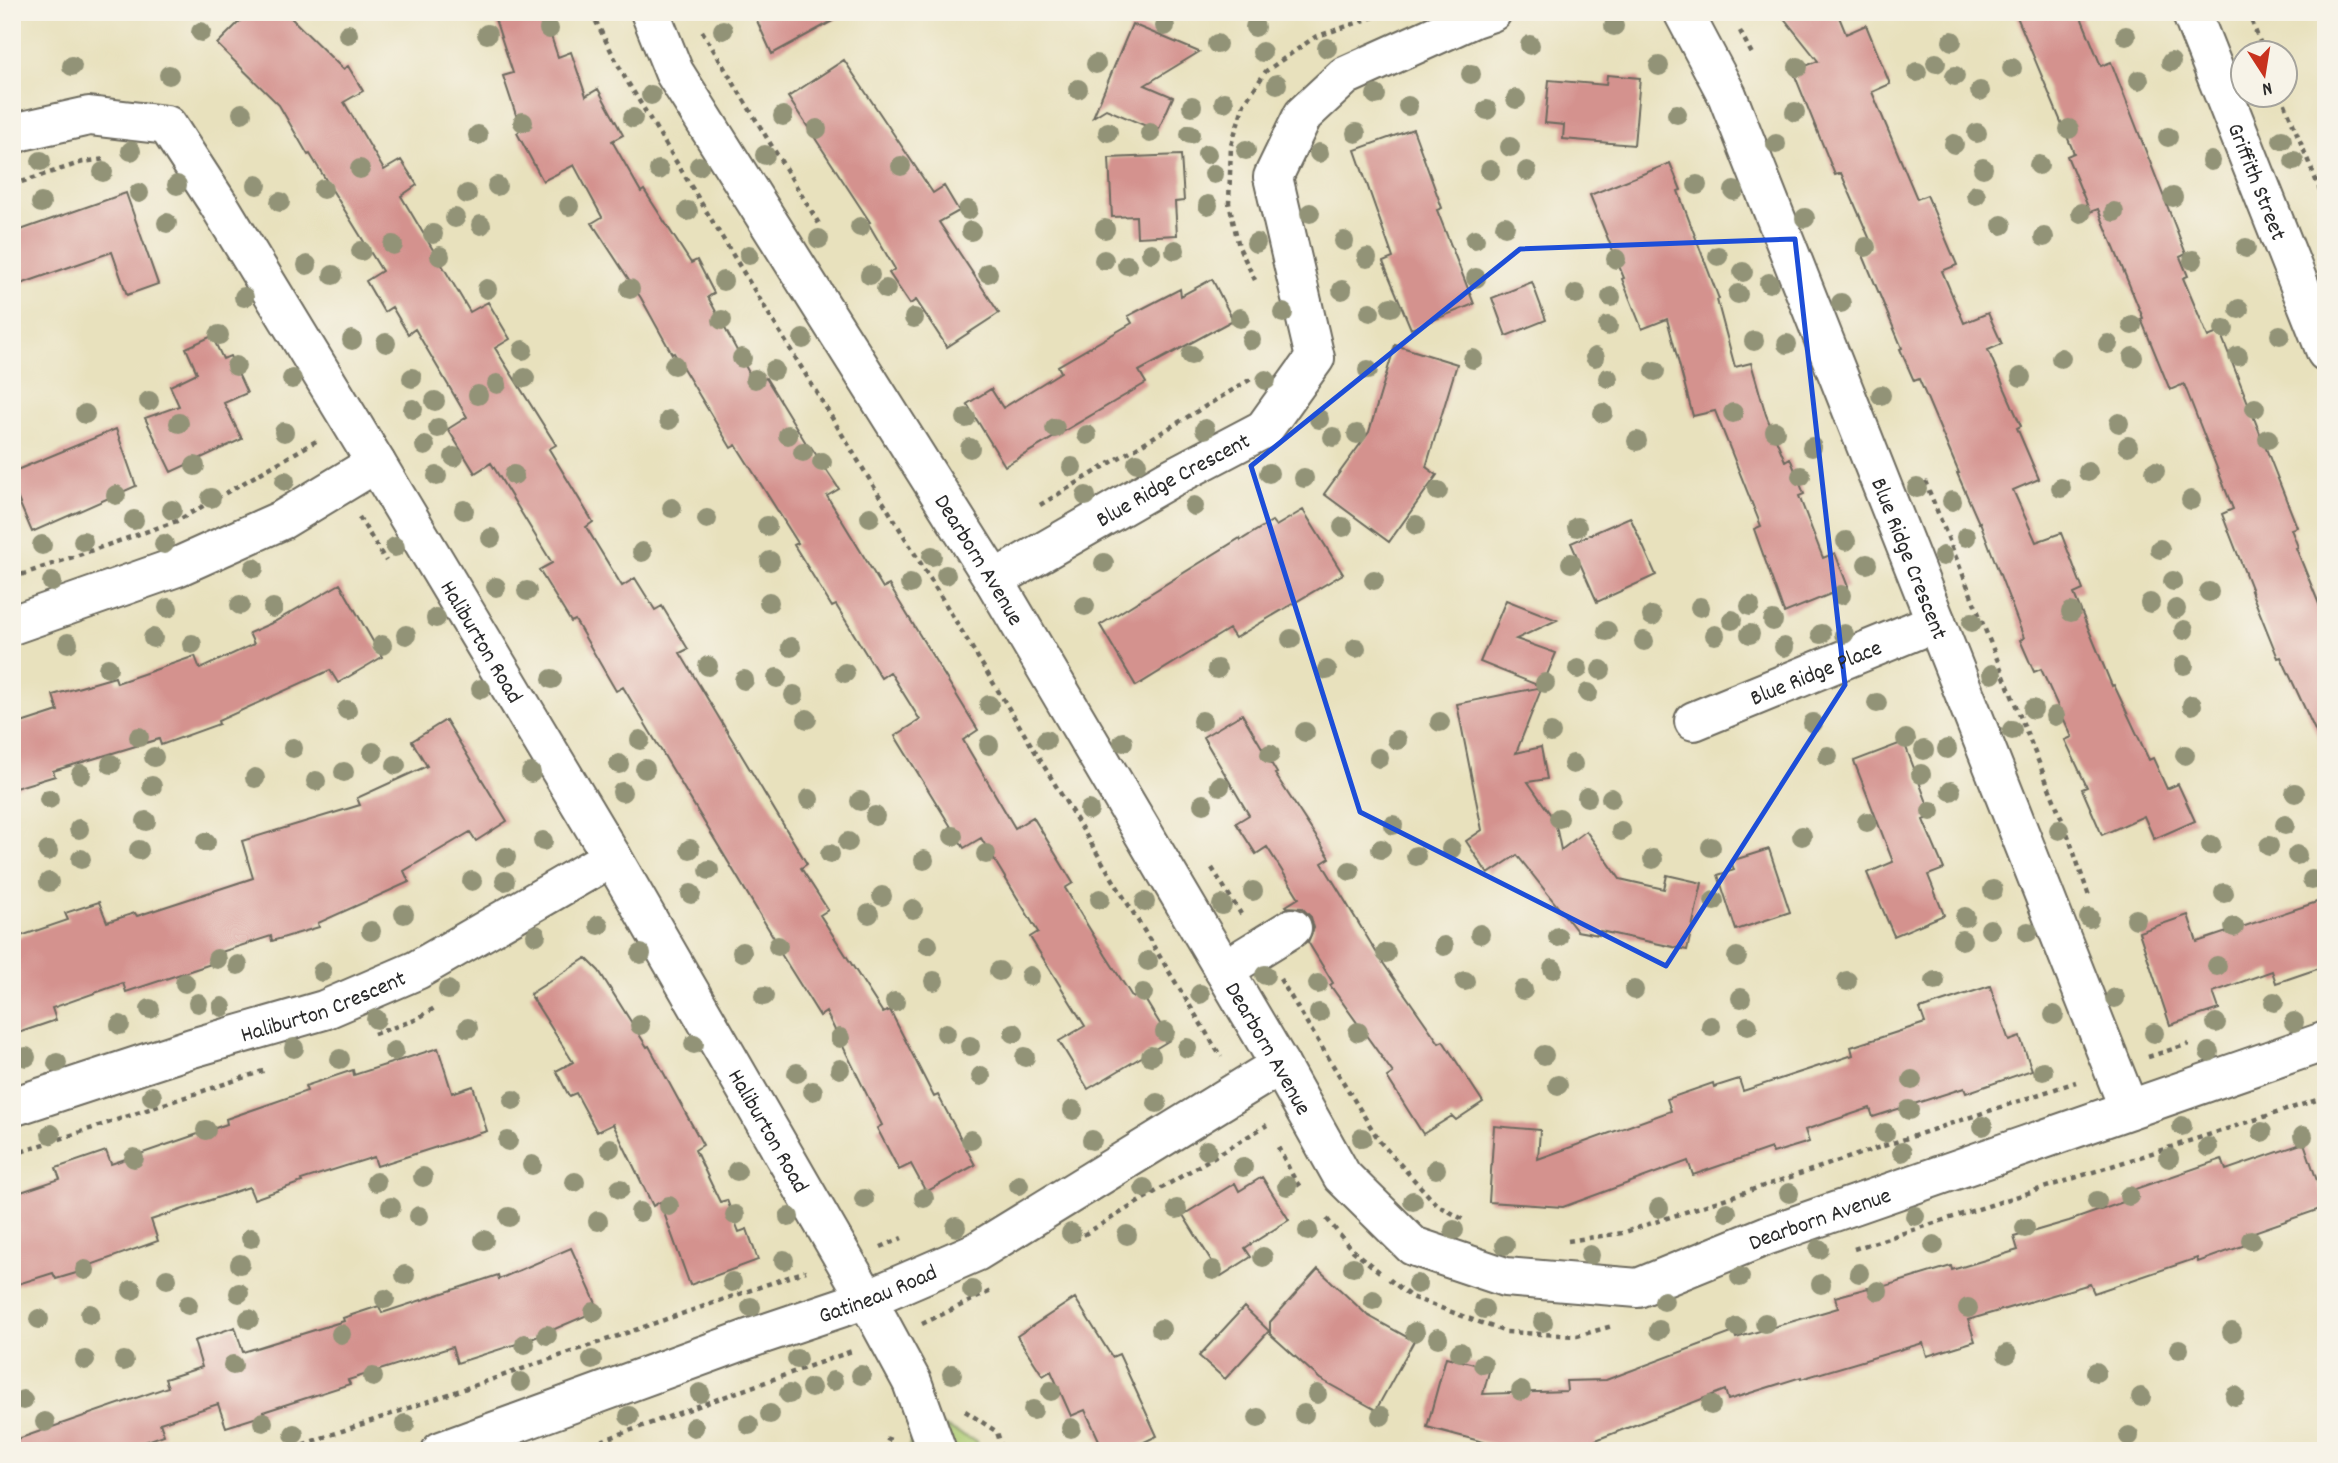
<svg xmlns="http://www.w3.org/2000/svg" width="2338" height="1463" viewBox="0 0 2338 1463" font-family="Dekko,sans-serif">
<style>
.green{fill:#aecc74;stroke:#6c7c50;stroke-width:2}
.building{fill:#d4928e}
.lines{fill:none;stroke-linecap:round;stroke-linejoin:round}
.minor-casing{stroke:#6d6b5e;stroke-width:42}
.path{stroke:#6d6b5e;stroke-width:4.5;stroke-dasharray:5 5;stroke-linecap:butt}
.minor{stroke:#fff;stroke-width:38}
.tree{fill:#929377}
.marked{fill:none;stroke:#1d4ed8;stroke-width:5;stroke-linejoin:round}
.labels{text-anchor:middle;stroke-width:5;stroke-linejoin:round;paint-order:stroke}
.street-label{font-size:23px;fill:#2b2b2b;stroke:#f7f3e8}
</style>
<rect width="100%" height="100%" fill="#f7f3e8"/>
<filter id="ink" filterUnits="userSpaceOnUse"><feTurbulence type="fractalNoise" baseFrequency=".0143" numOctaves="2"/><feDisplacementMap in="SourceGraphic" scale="14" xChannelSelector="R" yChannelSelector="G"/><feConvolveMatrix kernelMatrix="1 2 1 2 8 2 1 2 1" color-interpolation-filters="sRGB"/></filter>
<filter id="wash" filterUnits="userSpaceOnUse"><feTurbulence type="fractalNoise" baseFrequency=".00686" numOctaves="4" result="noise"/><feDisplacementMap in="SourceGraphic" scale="28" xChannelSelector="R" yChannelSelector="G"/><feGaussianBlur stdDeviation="1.57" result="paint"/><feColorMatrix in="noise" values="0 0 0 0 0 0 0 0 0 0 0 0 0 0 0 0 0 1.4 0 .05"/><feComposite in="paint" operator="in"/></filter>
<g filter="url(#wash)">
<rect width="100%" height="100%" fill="#e8e1bd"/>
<!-- green -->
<path class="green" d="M940,1425L976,1441L979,1451H908L911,1440Z"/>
<g id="blocks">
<!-- building -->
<path class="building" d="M249,12H285L343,69L348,66L363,91L344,102L384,170L401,160L417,185L401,196L470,312L488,302L510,339L495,348L556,445L549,449L593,522L586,527L622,586L635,578L655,610L662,606L688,649L680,653L807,864L801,868L828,910L820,915L883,1013L890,1010L934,1097L938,1095L975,1165L926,1192L911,1164L899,1170L877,1128L882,1125L826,1012L820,1016L781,954L783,953L623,687L616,691L575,620L571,622L539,570L552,563L491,463L475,473L448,429L467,417L415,329L408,334L392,307L384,312L366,281L382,271L310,154L308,155L279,105L217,44Z
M515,12H543L558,57L571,52L586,96L598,89L623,135L612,141L641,192L644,190L691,263L697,260L714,293L708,297L755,384L766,378L809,448L811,447L839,489L827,496L883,588L889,585L978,730L963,740L1015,828L1033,817L1073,883L1065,888L1106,956L1133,998L1141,993L1170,1040L1088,1089L1059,1041L1085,1026L1030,937L1038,932L981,838L964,848L895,736L920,720L890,672L881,678L836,605L832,607L794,545L798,543L736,445L731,448L674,353L672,354L641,298L592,223L602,217L574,165L543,181L517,133L521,130L503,76L513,73L495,19Z
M753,12H849L772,54Z
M1779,12H1837L1846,34L1866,25L1890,84L1872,92L1917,199L1927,195L1957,265L1942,271L1964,323L1988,313L2002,344L1988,350L2021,426L2017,428L2039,479L2013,490L2036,542L2061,533L2083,590L2074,594L2112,686L2114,685L2149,760L2153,758L2167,789L2178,784L2195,821L2154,839L2144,816L2102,835L2082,789L2087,787L2065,740L2072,737L2041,669L2034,672L2020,640L2024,638L1980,522L1979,523L1957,473H1959L1919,379L1914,381L1900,349L1902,348L1862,253L1874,249L1841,173L1835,175L1793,71L1818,61Z
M2015,12H2079L2101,66L2111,62L2186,254L2180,257L2188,276L2183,278L2208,337L2220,332L2297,527L2291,529L2298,547L2296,548L2326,621V754L2281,657L2278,658L2251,591H2252L2222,514L2233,509L2184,384L2170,390L2141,319L2143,318L2098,209L2090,212L2067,156L2074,153Z
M1132,24L1199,52L1145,85L1173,97L1158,131L1106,109L1093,117Z
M844,60L933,193L944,186L959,211L939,222L999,313L947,347L916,300L910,304L889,273L895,269L868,223L870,222L788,97Z
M1607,75L1640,78L1634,145L1563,139L1564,125L1545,123L1549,80L1606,85Z
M1413,129L1442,208L1437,210L1474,304L1411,329L1383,262L1393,258L1355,150Z
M1181,155L1184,201L1175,202L1177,235L1137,237L1136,216L1112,217L1109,158Z
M1670,163L1681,190L1678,191L1719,299L1717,300L1735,367L1751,363L1766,415L1785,461L1790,458L1804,494L1799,496L1823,558L1835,553L1848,587L1784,613L1754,529L1761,526L1715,411L1693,416L1667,319L1642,329L1622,279L1624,278L1590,195Z
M126,193L158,284L127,295L112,252L12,287V233Z
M1212,279L1233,320L1139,371L1146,383L1005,466L967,404L991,389L1003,408L1061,372L1058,366L1132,323L1128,316L1180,289L1181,296Z
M1532,282L1546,320L1506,336L1492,298Z
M212,336L223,359L230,356L247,393L224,403L242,439L171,472L145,418L179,406L170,386L197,373L186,348Z
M1395,345L1457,364L1426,467L1437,475L1389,542L1324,494L1369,432Z
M116,429L136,486L32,532L12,485V472Z
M1303,510L1343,574L1235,638L1229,629L1136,686L1100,625L1240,538L1241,540L1272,521L1276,526Z
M1630,517L1656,575L1597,602L1571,543Z
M340,584L382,657L338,683L330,670L218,721L219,724L161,745L159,739L53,771L55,776L12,789V726L58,711L53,695L115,677L117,683L195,656L200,669L254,644L249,633L274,622Z
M1506,600L1557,620L1516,639L1556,653L1542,687L1480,662Z
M1542,687L1516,753L1541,747L1547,779L1528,782L1555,821L1561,850L1586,831L1620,879L1664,889L1667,875L1702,883L1687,950L1600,931L1599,935L1577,931L1517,855L1488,874L1466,841L1482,830L1457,704Z
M1242,714L1277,773L1275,774L1330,858L1322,863L1381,960L1439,1043L1443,1041L1483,1102L1456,1120L1452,1116L1423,1134L1387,1077L1393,1073L1330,985L1333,983L1308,942L1314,928L1311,917L1302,908L1287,907L1286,906L1299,898L1267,847L1256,854L1236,823L1249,815L1203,737Z
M446,720L507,821L476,841L470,832L404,871L409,882L318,923L319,927L272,941L271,936L212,955L214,963L126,992L123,983L52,1008L56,1020L12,1035V939L68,920L65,913L99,902L107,922L135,913L137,916L253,878L242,841L360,805L357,798L427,766L412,741Z
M1904,742L1932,816L1923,820L1944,869L1928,875L1944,915L1894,936L1867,873L1893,862L1854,761Z
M1769,849L1790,912L1736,930L1718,875L1734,870L1731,861Z
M2326,899V966L2276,983L2272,971L2213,992L2219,1009L2170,1025L2139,932L2188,915L2197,942Z
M586,958L599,971L647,1047L649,1046L703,1145L695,1150L720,1202L727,1200L739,1232L747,1229L758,1260L690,1285L660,1202L653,1206L613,1124L597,1132L576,1093L569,1096L556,1071L573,1062L530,994Z
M1990,986L2009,1041L2020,1037L2032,1070L1966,1093L1964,1088L1873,1117L1870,1108L1805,1130L1809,1142L1773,1153L1771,1148L1693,1175L1688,1161L1563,1207L1489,1202L1494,1126L1540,1130L1538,1159L1671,1111L1667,1099L1713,1083L1714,1087L1739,1079L1743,1091L1853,1055L1851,1047L1925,1023L1920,1009Z
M438,1048L452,1093L473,1086L487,1131L377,1166L374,1157L301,1180L302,1182L254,1199L249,1187L151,1220L158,1241L82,1268L83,1271L56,1279L53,1273L12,1286V1195L60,1179L56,1168L106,1151L111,1164L227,1124L226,1119L307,1091L305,1086L353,1070L354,1075Z
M2304,1143L2326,1207L2248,1234L2251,1243L2198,1262L2197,1258L2094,1293L2090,1284L1968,1320L1975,1341L1927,1356L1923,1343L1801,1379V1377L1728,1400L1725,1390L1596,1440L1597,1451H1517L1427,1427L1446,1357L1490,1368L1483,1394L1567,1391L1566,1381L1606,1380L1734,1332L1736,1338L1838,1308L1835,1297L1868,1288L1869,1291L1951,1266L1952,1270L2018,1250L2014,1237L2069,1221L2138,1197L2135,1189L2222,1159L2226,1170Z
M1262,1177L1289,1220L1245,1248L1251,1257L1221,1276L1183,1215L1235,1183L1239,1191Z
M571,1248L599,1310L529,1340L457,1363L452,1347L348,1380L350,1384L263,1412L264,1415L226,1427L218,1404L160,1423L164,1435L120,1451H12V1441L168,1387L165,1379L202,1367L194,1341L235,1327L243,1352L344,1321L343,1318L379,1306L382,1313L498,1275L499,1279Z
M1318,1269L1367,1315L1414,1341L1376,1410L1320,1379L1270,1334V1322Z
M1075,1298L1112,1357L1119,1354L1157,1436L1125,1451H1104L1085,1410L1071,1416L1051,1371L1043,1376L1017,1336Z
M1244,1307L1269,1331L1225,1379L1199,1356Z"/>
</g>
</g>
<g filter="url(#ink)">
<use href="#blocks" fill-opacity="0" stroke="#6d6b5e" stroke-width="2"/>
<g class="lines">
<defs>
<g id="minor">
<path id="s1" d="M650,12L674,72L994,580L1280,1065L1342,1176L1413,1246L1505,1277L1638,1288L1768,1235L2326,1041"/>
<path id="s2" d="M1683,12L1727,95L2129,1109"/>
<path id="s3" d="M2191,12L2326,352"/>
<path id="s4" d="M12,135L22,131L89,116L167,125L219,205L376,463L612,857L867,1299L912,1382L937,1451"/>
<path id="s5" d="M994,580L1169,479L1264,429L1315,358L1273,177L1303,115L1345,76L1474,18L1492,12"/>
<path d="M12,625L177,567L282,520L376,463"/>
<path id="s6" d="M1694,721L1936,622"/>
<path d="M1224,970L1292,928"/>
<path id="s7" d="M12,1107L192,1048L324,1010L417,970L612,857"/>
<path id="s8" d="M441,1451L748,1339L867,1299L976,1252L1280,1065"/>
</g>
</defs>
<!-- minor casing -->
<use href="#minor" class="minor-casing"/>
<!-- path -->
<path class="path" d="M591,12L624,76L1221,1057
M2248,12L2264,52
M702,31L821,227
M1740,31L1752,54
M2281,94L2326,205
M12,185L83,162L105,159
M1255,280L1239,247L1229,203L1231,145L1244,104L1266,71L1315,37L1380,15
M1925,481L2065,827L2090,899
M1040,505L1251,379
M359,517L386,561
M12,578L177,521L318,440L317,438
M1212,868L1241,914
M1280,979L1380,1142L1436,1204L1466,1221
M374,1034L415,1020L436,1007
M2148,1057L2189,1044
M1278,1147L1295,1180L1301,1188
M12,1155L266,1070
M1327,1219L1352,1250L1382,1274
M1075,1240L1267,1125
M1568,1241L1622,1233L2076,1082
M881,1247L902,1238
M1854,1249L2326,1097
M1389,1279L1411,1297L1506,1332L1577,1336L1612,1326
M922,1324L993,1290
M965,1411L997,1432L1003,1451
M284,1451L806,1271
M573,1451L852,1351
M884,1451L890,1435"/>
<!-- minor -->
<use href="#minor" class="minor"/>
</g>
<!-- trees -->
<g class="tree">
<circle cx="1165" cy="26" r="10"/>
<circle cx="1614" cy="26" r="10"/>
<circle cx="1255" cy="27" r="10"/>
<circle cx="549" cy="29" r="10"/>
<circle cx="723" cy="30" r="10"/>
<circle cx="201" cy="32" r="10"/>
<circle cx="348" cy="34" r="10"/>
<circle cx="487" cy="34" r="10"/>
<circle cx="2126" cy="36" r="10"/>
<circle cx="1952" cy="41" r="10"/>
<circle cx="1217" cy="44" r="10"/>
<circle cx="1530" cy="45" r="10"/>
<circle cx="1327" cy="48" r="10"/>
<circle cx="1262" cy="52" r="10"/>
<circle cx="2171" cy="62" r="10"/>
<circle cx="1936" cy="63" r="10"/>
<circle cx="1096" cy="64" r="10"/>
<circle cx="72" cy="66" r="10"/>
<circle cx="1659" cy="66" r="10"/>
<circle cx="1798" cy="67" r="10"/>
<circle cx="2012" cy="68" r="10"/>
<circle cx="1917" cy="72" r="10"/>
<circle cx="1471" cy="74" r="10"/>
<circle cx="169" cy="75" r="10"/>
<circle cx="1955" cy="76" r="10"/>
<circle cx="2139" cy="80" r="10"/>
<circle cx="1277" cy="84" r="10"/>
<circle cx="1078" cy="89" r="10"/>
<circle cx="1980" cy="91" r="10"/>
<circle cx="651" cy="95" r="10"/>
<circle cx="1376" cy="95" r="10"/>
<circle cx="1516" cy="99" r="10"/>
<circle cx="1224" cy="102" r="10"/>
<circle cx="1192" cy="106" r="10"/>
<circle cx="1408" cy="106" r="10"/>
<circle cx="1487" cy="110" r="10"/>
<circle cx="1795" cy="112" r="10"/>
<circle cx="242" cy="113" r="10"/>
<circle cx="1677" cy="114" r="10"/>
<circle cx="783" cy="116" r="10"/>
<circle cx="633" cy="118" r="10"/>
<circle cx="523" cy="122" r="10"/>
<circle cx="817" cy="129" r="10"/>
<circle cx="2069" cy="129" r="10"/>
<circle cx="1108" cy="132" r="10"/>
<circle cx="1150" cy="133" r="10"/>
<circle cx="1356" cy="133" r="10"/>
<circle cx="1977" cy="133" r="10"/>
<circle cx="1190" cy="134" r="10"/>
<circle cx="478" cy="135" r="10"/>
<circle cx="2168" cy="137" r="10"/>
<circle cx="2282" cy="140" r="10"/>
<circle cx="1776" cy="144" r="10"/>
<circle cx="1954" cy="144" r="10"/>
<circle cx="1510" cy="147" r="10"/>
<circle cx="1246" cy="150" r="10"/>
<circle cx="131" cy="151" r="10"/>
<circle cx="1319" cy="153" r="10"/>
<circle cx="1207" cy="154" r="10"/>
<circle cx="765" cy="155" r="10"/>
<circle cx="41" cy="161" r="10"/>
<circle cx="2211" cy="161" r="10"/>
<circle cx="2294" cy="161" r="10"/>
<circle cx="2039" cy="165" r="10"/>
<circle cx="699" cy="166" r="10"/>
<circle cx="901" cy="166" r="10"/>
<circle cx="1983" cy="168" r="10"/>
<circle cx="360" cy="169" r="10"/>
<circle cx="659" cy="170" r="10"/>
<circle cx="1490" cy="170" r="10"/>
<circle cx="1527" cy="171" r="10"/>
<circle cx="103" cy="172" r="10"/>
<circle cx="1214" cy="174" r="10"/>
<circle cx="177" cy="185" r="10"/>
<circle cx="257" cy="185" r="10"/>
<circle cx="1697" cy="185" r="10"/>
<circle cx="497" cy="186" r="10"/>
<circle cx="323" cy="189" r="10"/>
<circle cx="1734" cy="191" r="10"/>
<circle cx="139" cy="193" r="10"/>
<circle cx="467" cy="194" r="10"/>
<circle cx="1976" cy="195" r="10"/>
<circle cx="2173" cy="197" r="10"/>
<circle cx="280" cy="202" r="10"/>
<circle cx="41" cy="203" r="10"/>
<circle cx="1208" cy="205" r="10"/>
<circle cx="569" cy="206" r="10"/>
<circle cx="968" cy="210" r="10"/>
<circle cx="688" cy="211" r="10"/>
<circle cx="2114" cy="212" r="10"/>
<circle cx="1310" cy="213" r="10"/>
<circle cx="2081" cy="213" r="10"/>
<circle cx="455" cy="218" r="10"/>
<circle cx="1805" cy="218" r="10"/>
<circle cx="167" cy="223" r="10"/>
<circle cx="481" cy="225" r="10"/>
<circle cx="2002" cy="225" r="10"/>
<circle cx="1505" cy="226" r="10"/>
<circle cx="860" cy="227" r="10"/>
<circle cx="1105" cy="229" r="10"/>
<circle cx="971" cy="231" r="10"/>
<circle cx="433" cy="234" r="10"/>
<circle cx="2044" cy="237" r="10"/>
<circle cx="819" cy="239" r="10"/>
<circle cx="1475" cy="239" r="10"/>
<circle cx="1344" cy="241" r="10"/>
<circle cx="1256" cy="243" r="10"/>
<circle cx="393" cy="245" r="10"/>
<circle cx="1866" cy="247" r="10"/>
<circle cx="2246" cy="248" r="10"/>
<circle cx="1175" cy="250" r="10"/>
<circle cx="361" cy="251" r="10"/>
<circle cx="1151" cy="253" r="10"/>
<circle cx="749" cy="255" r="10"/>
<circle cx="440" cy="256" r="10"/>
<circle cx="1718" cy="256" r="10"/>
<circle cx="1367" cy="258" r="10"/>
<circle cx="1616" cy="259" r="10"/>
<circle cx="1104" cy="260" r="10"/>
<circle cx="2193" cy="260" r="10"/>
<circle cx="307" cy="265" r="10"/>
<circle cx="1127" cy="265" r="10"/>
<circle cx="1743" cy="272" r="10"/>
<circle cx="988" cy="273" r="10"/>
<circle cx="333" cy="275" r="10"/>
<circle cx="870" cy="275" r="10"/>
<circle cx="1476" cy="278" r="10"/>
<circle cx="723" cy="281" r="10"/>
<circle cx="1769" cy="283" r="10"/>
<circle cx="487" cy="289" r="10"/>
<circle cx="630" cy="289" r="10"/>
<circle cx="886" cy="289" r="10"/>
<circle cx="1342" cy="290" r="10"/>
<circle cx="1576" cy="294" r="10"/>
<circle cx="1738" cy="294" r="10"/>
<circle cx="244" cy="297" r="10"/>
<circle cx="1611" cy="297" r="10"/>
<circle cx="1841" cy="303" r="10"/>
<circle cx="1391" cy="307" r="10"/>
<circle cx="2239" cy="309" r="10"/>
<circle cx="1370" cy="312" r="10"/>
<circle cx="1283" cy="313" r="10"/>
<circle cx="914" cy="318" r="10"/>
<circle cx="1240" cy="318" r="10"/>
<circle cx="722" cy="320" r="10"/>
<circle cx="2132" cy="325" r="10"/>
<circle cx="1608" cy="326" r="10"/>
<circle cx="2224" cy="329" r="10"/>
<circle cx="219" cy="335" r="10"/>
<circle cx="2280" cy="335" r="10"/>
<circle cx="803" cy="339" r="10"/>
<circle cx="352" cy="340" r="10"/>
<circle cx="1251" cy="340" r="10"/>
<circle cx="1754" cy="341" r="10"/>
<circle cx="386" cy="343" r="10"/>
<circle cx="1787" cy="344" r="10"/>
<circle cx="2108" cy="344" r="10"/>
<circle cx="523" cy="350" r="10"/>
<circle cx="1191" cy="355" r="10"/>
<circle cx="2238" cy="356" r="10"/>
<circle cx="1595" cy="357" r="10"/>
<circle cx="2133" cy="357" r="10"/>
<circle cx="742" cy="358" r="10"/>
<circle cx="2061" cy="358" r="10"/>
<circle cx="1473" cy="359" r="10"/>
<circle cx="674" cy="365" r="10"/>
<circle cx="236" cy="366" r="10"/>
<circle cx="774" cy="370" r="10"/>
<circle cx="1368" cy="370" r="10"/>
<circle cx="1655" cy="371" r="10"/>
<circle cx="2021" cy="377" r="10"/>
<circle cx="412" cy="378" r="10"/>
<circle cx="525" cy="378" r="10"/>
<circle cx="1608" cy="378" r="10"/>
<circle cx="292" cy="379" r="10"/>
<circle cx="755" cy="379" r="10"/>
<circle cx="1266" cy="380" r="10"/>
<circle cx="497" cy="384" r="10"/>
<circle cx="478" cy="395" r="10"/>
<circle cx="1881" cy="395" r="10"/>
<circle cx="149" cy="401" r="10"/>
<circle cx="435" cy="401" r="10"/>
<circle cx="2255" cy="408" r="10"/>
<circle cx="413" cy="409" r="10"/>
<circle cx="1603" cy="413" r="10"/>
<circle cx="1733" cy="413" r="10"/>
<circle cx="85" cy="414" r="10"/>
<circle cx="966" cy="418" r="10"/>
<circle cx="1319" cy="419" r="10"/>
<circle cx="669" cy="420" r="10"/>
<circle cx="179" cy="423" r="10"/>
<circle cx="2119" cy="423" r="10"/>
<circle cx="438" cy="428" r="10"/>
<circle cx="1055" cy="428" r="10"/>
<circle cx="1205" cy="429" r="10"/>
<circle cx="1775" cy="431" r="10"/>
<circle cx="284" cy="432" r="10"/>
<circle cx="1357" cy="434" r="10"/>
<circle cx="788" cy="435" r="10"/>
<circle cx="1087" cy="435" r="10"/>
<circle cx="1333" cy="437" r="10"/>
<circle cx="2268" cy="439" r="10"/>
<circle cx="1637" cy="441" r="10"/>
<circle cx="425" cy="446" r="10"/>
<circle cx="2128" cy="446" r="10"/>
<circle cx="1812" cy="447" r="10"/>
<circle cx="970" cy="448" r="10"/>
<circle cx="803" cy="452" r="10"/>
<circle cx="454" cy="457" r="10"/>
<circle cx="822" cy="462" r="10"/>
<circle cx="1137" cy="463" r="10"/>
<circle cx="195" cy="466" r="10"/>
<circle cx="1072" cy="467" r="10"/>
<circle cx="2155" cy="471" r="10"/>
<circle cx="2088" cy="472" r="10"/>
<circle cx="1269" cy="473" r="10"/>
<circle cx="514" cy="475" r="10"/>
<circle cx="437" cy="476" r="10"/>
<circle cx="1801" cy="476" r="10"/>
<circle cx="1304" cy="478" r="10"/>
<circle cx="285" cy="481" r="10"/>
<circle cx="1917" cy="488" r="10"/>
<circle cx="2061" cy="488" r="10"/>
<circle cx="1438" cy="491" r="10"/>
<circle cx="116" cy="495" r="10"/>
<circle cx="1086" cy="496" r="10"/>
<circle cx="211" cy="498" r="10"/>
<circle cx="2191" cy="500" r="10"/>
<circle cx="1952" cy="501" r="10"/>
<circle cx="1194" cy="506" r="10"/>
<circle cx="672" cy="508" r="10"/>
<circle cx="172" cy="510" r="10"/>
<circle cx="464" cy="510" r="10"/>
<circle cx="870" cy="517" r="10"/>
<circle cx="707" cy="519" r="10"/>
<circle cx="134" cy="520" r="10"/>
<circle cx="1416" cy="525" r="10"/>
<circle cx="767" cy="526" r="10"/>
<circle cx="1343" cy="527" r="10"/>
<circle cx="1577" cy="527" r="10"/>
<circle cx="1966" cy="537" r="10"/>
<circle cx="491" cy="538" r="10"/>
<circle cx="83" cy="541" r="10"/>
<circle cx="1846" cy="541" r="10"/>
<circle cx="164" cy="544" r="10"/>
<circle cx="42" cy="545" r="10"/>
<circle cx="395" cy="547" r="10"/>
<circle cx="2160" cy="549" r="10"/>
<circle cx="642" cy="552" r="10"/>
<circle cx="932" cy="556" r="10"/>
<circle cx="1943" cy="556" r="10"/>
<circle cx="770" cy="561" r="10"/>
<circle cx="1104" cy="563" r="10"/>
<circle cx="1571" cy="563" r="10"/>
<circle cx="1867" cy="564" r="10"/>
<circle cx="254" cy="568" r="10"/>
<circle cx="946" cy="575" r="10"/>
<circle cx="1374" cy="580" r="10"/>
<circle cx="2173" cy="581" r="10"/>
<circle cx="52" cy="582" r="10"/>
<circle cx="910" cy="584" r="10"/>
<circle cx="496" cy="587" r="10"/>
<circle cx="527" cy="591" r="10"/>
<circle cx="2209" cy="592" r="10"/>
<circle cx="1841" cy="595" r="10"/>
<circle cx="769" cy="602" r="10"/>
<circle cx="2150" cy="603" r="10"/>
<circle cx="240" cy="605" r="10"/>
<circle cx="1085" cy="606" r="10"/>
<circle cx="1750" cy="606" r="10"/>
<circle cx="1700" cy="607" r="10"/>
<circle cx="168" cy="608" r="10"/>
<circle cx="273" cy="608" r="10"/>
<circle cx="2176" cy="609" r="10"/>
<circle cx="2071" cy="612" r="10"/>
<circle cx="1652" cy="616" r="10"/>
<circle cx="436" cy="618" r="10"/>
<circle cx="1732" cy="620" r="10"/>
<circle cx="1773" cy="621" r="10"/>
<circle cx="1972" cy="622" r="10"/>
<circle cx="2184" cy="630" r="10"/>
<circle cx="1607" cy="631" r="10"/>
<circle cx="1750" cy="634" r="10"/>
<circle cx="1821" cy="634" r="10"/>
<circle cx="1844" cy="634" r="10"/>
<circle cx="406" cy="635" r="10"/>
<circle cx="1715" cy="635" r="10"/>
<circle cx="153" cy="638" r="10"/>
<circle cx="1291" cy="639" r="10"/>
<circle cx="1644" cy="641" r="10"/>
<circle cx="68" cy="643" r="10"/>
<circle cx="192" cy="644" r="10"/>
<circle cx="382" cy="645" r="10"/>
<circle cx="791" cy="647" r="10"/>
<circle cx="1784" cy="647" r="10"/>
<circle cx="1356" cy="648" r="10"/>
<circle cx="2184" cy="665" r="10"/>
<circle cx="708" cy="666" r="10"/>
<circle cx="108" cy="668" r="10"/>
<circle cx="1217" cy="669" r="10"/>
<circle cx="1578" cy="669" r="10"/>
<circle cx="1327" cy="670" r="10"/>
<circle cx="1601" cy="670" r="10"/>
<circle cx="845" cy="673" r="10"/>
<circle cx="1992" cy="674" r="10"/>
<circle cx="777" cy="678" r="10"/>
<circle cx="552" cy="679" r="10"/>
<circle cx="744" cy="680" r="10"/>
<circle cx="1545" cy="683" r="10"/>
<circle cx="481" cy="689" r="10"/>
<circle cx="1588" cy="693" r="10"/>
<circle cx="794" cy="695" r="10"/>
<circle cx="1877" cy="703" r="10"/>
<circle cx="989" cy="705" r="10"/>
<circle cx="2192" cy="705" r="10"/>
<circle cx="2033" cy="709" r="10"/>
<circle cx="347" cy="710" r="10"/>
<circle cx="2055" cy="716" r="10"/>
<circle cx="807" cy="719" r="10"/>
<circle cx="1202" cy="721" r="10"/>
<circle cx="1440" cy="722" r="10"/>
<circle cx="1813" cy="723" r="10"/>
<circle cx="2012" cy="730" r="10"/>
<circle cx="1305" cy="732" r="10"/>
<circle cx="1551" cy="733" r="10"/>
<circle cx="139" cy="737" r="10"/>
<circle cx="1906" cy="739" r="10"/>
<circle cx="640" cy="740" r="10"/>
<circle cx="1046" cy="740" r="10"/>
<circle cx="1397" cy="740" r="10"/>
<circle cx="1123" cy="742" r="10"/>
<circle cx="989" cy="745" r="10"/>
<circle cx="293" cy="748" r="10"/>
<circle cx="1947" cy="749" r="10"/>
<circle cx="1924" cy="750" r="10"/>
<circle cx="373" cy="752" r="10"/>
<circle cx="1270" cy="754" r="10"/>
<circle cx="2185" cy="755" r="10"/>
<circle cx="1828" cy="756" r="10"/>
<circle cx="154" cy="757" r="10"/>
<circle cx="1379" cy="758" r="10"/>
<circle cx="111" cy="764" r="10"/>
<circle cx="619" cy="764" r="10"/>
<circle cx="1573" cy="764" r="10"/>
<circle cx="396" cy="765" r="10"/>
<circle cx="645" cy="769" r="10"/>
<circle cx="344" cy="772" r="10"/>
<circle cx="531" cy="773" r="10"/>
<circle cx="81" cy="774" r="10"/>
<circle cx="1921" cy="774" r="10"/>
<circle cx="255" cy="778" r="10"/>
<circle cx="316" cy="781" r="10"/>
<circle cx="152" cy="786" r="10"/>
<circle cx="1220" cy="786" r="10"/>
<circle cx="1951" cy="791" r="10"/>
<circle cx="622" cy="792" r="10"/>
<circle cx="2295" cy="793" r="10"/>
<circle cx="1587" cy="797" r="10"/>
<circle cx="1611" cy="798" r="10"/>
<circle cx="49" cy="799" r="10"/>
<circle cx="809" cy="799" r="10"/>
<circle cx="860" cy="801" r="10"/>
<circle cx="1203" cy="804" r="10"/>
<circle cx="1089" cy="810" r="10"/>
<circle cx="1931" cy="811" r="10"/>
<circle cx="875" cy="816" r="10"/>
<circle cx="1559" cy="818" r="10"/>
<circle cx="146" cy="821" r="10"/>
<circle cx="1867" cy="822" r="10"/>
<circle cx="1393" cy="825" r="10"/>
<circle cx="2285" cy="825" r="10"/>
<circle cx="79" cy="829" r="10"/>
<circle cx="2059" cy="830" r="10"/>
<circle cx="1621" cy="831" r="10"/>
<circle cx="953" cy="836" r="10"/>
<circle cx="1802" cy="836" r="10"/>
<circle cx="543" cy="841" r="10"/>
<circle cx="206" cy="842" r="10"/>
<circle cx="848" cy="842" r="10"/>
<circle cx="2211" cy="845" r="10"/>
<circle cx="2269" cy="846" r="10"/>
<circle cx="1711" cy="847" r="10"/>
<circle cx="690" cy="849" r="10"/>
<circle cx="1381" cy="849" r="10"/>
<circle cx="1451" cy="849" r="10"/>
<circle cx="139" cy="850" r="10"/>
<circle cx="48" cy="851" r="10"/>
<circle cx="830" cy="854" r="10"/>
<circle cx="986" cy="854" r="10"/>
<circle cx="2297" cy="855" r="10"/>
<circle cx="1416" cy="856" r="10"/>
<circle cx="506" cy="857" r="10"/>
<circle cx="81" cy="859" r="10"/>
<circle cx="1653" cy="859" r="10"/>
<circle cx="924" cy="860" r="10"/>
<circle cx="709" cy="870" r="10"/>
<circle cx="1350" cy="871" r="10"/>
<circle cx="2312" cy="880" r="10"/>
<circle cx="472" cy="881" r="10"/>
<circle cx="505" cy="881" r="10"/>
<circle cx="49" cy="882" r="10"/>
<circle cx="1993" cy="890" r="10"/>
<circle cx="1253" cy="891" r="10"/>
<circle cx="2224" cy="893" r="10"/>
<circle cx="691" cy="894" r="10"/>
<circle cx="882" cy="896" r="10"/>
<circle cx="1100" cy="899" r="10"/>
<circle cx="1714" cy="901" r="10"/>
<circle cx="1145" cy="902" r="10"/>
<circle cx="1222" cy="905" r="10"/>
<circle cx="913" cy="909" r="10"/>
<circle cx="404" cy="914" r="10"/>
<circle cx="869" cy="914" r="10"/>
<circle cx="1965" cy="917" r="10"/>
<circle cx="2089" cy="918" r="10"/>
<circle cx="2136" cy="919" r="10"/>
<circle cx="599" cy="925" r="10"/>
<circle cx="2234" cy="927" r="10"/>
<circle cx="1990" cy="929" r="10"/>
<circle cx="371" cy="931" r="10"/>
<circle cx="2028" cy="932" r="10"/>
<circle cx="1480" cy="934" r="10"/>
<circle cx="536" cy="935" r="10"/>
<circle cx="1558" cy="937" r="10"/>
<circle cx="1962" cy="940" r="10"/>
<circle cx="928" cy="945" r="10"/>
<circle cx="778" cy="946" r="10"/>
<circle cx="1444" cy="946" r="10"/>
<circle cx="742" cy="952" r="10"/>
<circle cx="1386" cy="953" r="10"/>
<circle cx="641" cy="954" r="10"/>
<circle cx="1737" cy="957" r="10"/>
<circle cx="217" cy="959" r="10"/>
<circle cx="1148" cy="961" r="10"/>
<circle cx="238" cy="965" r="10"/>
<circle cx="2217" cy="966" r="10"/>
<circle cx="1553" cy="969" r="10"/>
<circle cx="999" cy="971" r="10"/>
<circle cx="322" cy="972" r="10"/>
<circle cx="1265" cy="975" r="10"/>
<circle cx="1030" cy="976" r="10"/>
<circle cx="934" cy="981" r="10"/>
<circle cx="1465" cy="981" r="10"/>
<circle cx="1847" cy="981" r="10"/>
<circle cx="1935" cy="981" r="10"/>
<circle cx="185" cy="983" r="10"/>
<circle cx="1318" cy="984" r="10"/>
<circle cx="448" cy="990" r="10"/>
<circle cx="1523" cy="990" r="10"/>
<circle cx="1634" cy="990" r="10"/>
<circle cx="1143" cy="993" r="10"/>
<circle cx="1200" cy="994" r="10"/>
<circle cx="764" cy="996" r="10"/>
<circle cx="1741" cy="998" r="10"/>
<circle cx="2115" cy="998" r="10"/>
<circle cx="895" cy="1002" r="10"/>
<circle cx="2274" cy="1002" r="10"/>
<circle cx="198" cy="1003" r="10"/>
<circle cx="222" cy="1007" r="10"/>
<circle cx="150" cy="1009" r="10"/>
<circle cx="1319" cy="1013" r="10"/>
<circle cx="2054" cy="1015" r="10"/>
<circle cx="376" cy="1019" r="10"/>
<circle cx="2294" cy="1022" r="10"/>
<circle cx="2216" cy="1023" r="10"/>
<circle cx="120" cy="1025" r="10"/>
<circle cx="640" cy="1025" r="10"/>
<circle cx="1711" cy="1026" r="10"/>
<circle cx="1748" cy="1026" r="10"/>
<circle cx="468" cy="1028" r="10"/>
<circle cx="1165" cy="1032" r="10"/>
<circle cx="1358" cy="1032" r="10"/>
<circle cx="946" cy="1033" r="10"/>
<circle cx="1014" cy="1033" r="10"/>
<circle cx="2154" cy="1033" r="10"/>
<circle cx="840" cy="1038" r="10"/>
<circle cx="694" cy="1044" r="10"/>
<circle cx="970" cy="1046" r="10"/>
<circle cx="294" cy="1048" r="10"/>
<circle cx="1187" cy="1048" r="10"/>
<circle cx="394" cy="1051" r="10"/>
<circle cx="2209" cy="1052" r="10"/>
<circle cx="1544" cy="1055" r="10"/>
<circle cx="1151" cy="1056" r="10"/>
<circle cx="26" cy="1057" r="10"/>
<circle cx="1025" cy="1057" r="10"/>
<circle cx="340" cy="1059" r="10"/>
<circle cx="57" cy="1063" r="10"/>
<circle cx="840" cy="1069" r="10"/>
<circle cx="2043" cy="1071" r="10"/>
<circle cx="797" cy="1073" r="10"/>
<circle cx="981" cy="1076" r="10"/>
<circle cx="1912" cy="1080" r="10"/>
<circle cx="1558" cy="1085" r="10"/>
<circle cx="813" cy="1091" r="10"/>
<circle cx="152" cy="1096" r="10"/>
<circle cx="513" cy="1100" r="10"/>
<circle cx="1157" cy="1103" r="10"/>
<circle cx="1073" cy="1110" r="10"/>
<circle cx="1909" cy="1110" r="10"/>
<circle cx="1983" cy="1126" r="10"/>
<circle cx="2182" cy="1126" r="10"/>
<circle cx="206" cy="1130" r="10"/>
<circle cx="2262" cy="1132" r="10"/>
<circle cx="1885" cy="1133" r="10"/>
<circle cx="51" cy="1134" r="10"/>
<circle cx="2303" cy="1136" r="10"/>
<circle cx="1362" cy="1138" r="10"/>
<circle cx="971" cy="1140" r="10"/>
<circle cx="1092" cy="1140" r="10"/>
<circle cx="508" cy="1141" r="10"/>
<circle cx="2208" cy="1147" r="10"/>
<circle cx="610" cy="1148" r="10"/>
<circle cx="1207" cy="1150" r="10"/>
<circle cx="1902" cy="1152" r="10"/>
<circle cx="134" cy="1158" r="10"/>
<circle cx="2169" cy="1158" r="10"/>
<circle cx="532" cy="1165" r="10"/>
<circle cx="1243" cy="1167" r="10"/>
<circle cx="1436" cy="1169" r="10"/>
<circle cx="737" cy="1171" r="10"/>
<circle cx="423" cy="1177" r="10"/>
<circle cx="376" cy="1182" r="10"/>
<circle cx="575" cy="1182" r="10"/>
<circle cx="1019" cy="1185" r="10"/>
<circle cx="1287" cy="1186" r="10"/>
<circle cx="1144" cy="1188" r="10"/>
<circle cx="620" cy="1189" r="10"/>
<circle cx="1789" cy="1193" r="10"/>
<circle cx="2129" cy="1196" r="10"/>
<circle cx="924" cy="1198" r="10"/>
<circle cx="864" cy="1199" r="10"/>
<circle cx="1413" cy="1201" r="10"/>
<circle cx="2097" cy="1201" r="10"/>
<circle cx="669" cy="1206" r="10"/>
<circle cx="391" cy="1207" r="10"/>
<circle cx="1659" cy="1208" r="10"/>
<circle cx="1177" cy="1209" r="10"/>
<circle cx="640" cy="1212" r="10"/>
<circle cx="1727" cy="1212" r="10"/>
<circle cx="735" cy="1215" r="10"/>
<circle cx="419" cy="1216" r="10"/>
<circle cx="1915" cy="1216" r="10"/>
<circle cx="509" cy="1217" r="10"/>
<circle cx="789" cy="1217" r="10"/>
<circle cx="598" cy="1221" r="10"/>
<circle cx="956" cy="1227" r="10"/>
<circle cx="2025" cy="1228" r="10"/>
<circle cx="1454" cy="1230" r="10"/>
<circle cx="1308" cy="1231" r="10"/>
<circle cx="1071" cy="1233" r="10"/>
<circle cx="1127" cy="1235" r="10"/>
<circle cx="251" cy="1238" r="10"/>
<circle cx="484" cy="1240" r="10"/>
<circle cx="2251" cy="1240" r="10"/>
<circle cx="1505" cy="1245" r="10"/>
<circle cx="1934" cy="1245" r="10"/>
<circle cx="1819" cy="1249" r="10"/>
<circle cx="1590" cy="1255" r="10"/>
<circle cx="1263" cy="1257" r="10"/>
<circle cx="784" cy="1260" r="10"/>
<circle cx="240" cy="1264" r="10"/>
<circle cx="1353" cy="1267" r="10"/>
<circle cx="85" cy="1270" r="10"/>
<circle cx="1213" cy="1270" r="10"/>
<circle cx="1859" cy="1273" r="10"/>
<circle cx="405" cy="1275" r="10"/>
<circle cx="1740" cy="1277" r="10"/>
<circle cx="167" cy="1279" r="10"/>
<circle cx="732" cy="1282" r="10"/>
<circle cx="1417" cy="1284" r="10"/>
<circle cx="1821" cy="1284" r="10"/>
<circle cx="132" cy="1290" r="10"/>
<circle cx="972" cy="1290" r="10"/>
<circle cx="1878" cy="1291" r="10"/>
<circle cx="239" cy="1293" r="10"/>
<circle cx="385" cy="1299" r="10"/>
<circle cx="1373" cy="1300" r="10"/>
<circle cx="1664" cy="1301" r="10"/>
<circle cx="188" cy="1305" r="10"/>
<circle cx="751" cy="1307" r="10"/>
<circle cx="1968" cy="1308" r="10"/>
<circle cx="1484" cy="1309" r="10"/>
<circle cx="594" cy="1312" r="10"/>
<circle cx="90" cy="1314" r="10"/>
<circle cx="39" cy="1319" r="10"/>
<circle cx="249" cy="1319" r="10"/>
<circle cx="1543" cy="1322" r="10"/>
<circle cx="1765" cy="1323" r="10"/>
<circle cx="1737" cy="1327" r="10"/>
<circle cx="1161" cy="1329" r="10"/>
<circle cx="1659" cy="1330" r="10"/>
<circle cx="1415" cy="1332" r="10"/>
<circle cx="2232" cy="1332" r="10"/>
<circle cx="341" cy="1334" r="10"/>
<circle cx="547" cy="1335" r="10"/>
<circle cx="1438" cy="1338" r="10"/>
<circle cx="525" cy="1344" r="10"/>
<circle cx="2179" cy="1349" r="10"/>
<circle cx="1460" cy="1352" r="10"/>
<circle cx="2007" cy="1354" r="10"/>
<circle cx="797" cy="1359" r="10"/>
<circle cx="85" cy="1360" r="10"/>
<circle cx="592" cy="1360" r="10"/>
<circle cx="124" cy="1361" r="10"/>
<circle cx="1483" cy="1364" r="10"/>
<circle cx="233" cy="1365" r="10"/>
<circle cx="2096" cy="1372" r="10"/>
<circle cx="952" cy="1374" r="10"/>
<circle cx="861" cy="1375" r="10"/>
<circle cx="373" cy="1377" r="10"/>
<circle cx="833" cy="1381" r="10"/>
<circle cx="521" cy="1382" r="10"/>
<circle cx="811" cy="1388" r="10"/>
<circle cx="1051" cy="1391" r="10"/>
<circle cx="1521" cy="1391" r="10"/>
<circle cx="700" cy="1393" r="10"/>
<circle cx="789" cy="1394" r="10"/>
<circle cx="1317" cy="1394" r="10"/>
<circle cx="2235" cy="1396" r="10"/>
<circle cx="2141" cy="1397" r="10"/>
<circle cx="23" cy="1400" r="10"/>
<circle cx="1711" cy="1405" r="10"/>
<circle cx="1033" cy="1410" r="10"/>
<circle cx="770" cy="1414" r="10"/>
<circle cx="1304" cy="1414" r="10"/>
<circle cx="629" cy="1416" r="10"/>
<circle cx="1381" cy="1416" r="10"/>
<circle cx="1258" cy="1418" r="10"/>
<circle cx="45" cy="1422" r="10"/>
<circle cx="263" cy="1422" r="10"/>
<circle cx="405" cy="1424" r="10"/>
<circle cx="749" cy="1425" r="10"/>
<circle cx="694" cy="1427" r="10"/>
<circle cx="1071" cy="1428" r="10"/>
<circle cx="294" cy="1434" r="10"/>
<circle cx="2129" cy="1436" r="10"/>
</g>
</g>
<!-- marked area -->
<path class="marked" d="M1795,239L1845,685L1666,966L1360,812L1251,466L1520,249Z"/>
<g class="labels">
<!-- street labels -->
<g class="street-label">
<text dy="8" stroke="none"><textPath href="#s3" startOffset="182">Griffith Street</textPath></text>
<text dy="8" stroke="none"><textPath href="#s5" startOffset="205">Blue Ridge Crescent</textPath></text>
<text dy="8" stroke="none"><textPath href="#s2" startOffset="592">Blue Ridge Crescent</textPath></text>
<text dy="8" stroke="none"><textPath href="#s1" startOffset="640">Dearborn Avenue</textPath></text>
<text dy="8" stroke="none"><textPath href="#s4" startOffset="763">Haliburton Road</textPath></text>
<text dy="8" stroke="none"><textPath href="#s6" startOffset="131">Blue Ridge Place</textPath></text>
<text dy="8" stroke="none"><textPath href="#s7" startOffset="327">Haliburton Crescent</textPath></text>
<text dy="8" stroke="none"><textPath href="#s1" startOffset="1208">Dearborn Avenue</textPath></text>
<text dy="8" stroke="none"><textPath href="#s4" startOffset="1330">Haliburton Road</textPath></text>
<text dy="8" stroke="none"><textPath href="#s1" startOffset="1880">Dearborn Avenue</textPath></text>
<text dy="8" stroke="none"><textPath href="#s8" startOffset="464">Gatineau Road</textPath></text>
</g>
</g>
<!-- margin -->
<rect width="2338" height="1463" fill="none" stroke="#f7f3e8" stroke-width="42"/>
<!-- north arrow -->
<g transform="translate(2264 74) rotate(168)"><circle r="33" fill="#f7f3e8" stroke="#a5a39c" stroke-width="2"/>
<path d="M0-5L12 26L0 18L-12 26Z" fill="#c8321e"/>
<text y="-10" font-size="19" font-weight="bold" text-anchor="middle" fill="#2b2b2b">N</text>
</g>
</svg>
